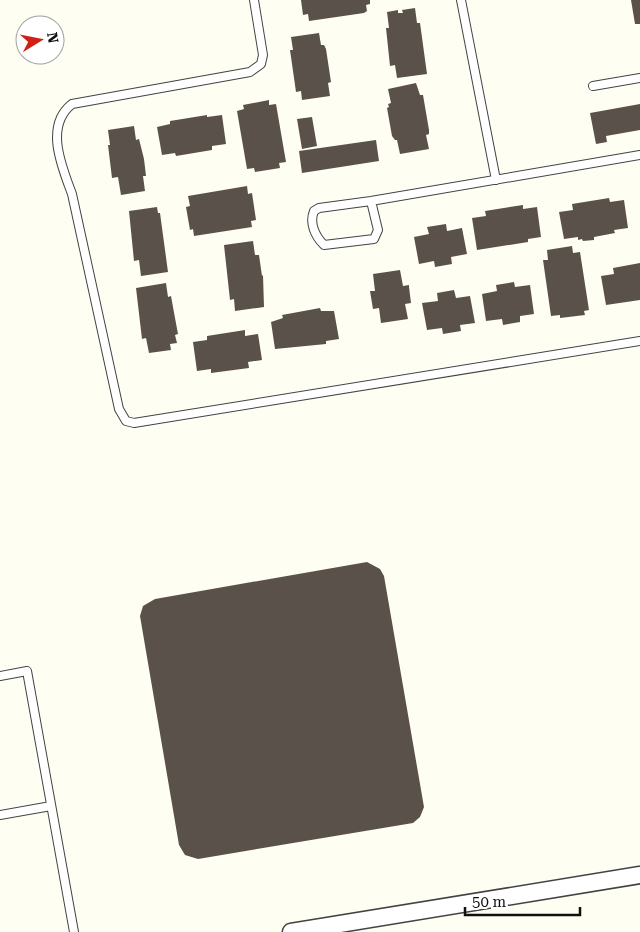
<svg xmlns="http://www.w3.org/2000/svg" width="640" height="932" viewBox="0 0 640 932" font-family="'Roboto Serif',serif">
<style>
.building{fill:#5a524a}
.lines{fill:none;stroke-linecap:round;stroke-linejoin:round}
.service-casing{stroke:#434343;stroke-width:10}
.minor-casing{stroke:#434343;stroke-width:19}
.service{stroke:#fff;stroke-width:8}
.minor{stroke:#fff;stroke-width:16}
</style>
<rect width="100%" height="100%" fill="#fffef2"/>
<!-- building -->
<path class="building" d="M301,0H370V4L366,5L367,11L364,13L309,21L308,14L303,15Z
M631,0H640V24H635Z
M415,8L417,23H420L427,74L397,78L395,65L390,66L386,28H389L387,12L398,10V13H403L402,10Z
M319,33L321,45H324L326,49L331,82L328,83L330,96L302,100L301,91L296,92L290,50H293L291,37Z
M416,83L420,95H423L429,130V134L426,135L429,149L400,154L397,140H395L392,136L387,108L389,107L388,104L391,103L388,89Z
M269,100V105L276,104L286,162L279,163L280,168L255,172L254,168L247,169L237,111L244,109L243,105Z
M640,104V130L606,136L607,142L596,144L590,113Z
M207,115V117L222,115L226,144L212,146V150L176,156L175,153L162,155L157,127L170,124V121Z
M312,117L317,146L302,149L297,119Z
M134,126L136,140L139,139L144,159L146,176H143L145,191L121,195L118,177L112,178L108,145H110L108,130Z
M376,140L379,161L302,173L299,151Z
M247,186L248,194L252,193L256,220L251,221L252,227L194,236L193,229L190,230L186,207L190,206L188,196Z
M609,198L610,202L624,200L628,228L614,230L615,233L594,237V240L583,241L582,239L578,240V237L564,239L559,212L573,210L572,204Z
M523,205V209L537,207L541,237L528,239V242L477,250L472,218L486,216L485,211Z
M157,207L158,213H160L168,272L141,276L139,260L134,261L129,211Z
M446,224L447,231L462,228L467,254L451,257L452,264L435,267L434,261L419,264L414,237L429,234L427,227Z
M253,241L255,255H259L262,276L263,275L264,307L235,311L234,299L230,300L224,245Z
M572,246L573,253L580,252L589,310L584,311L585,315L560,318V315L551,316L543,260H548L547,250Z
M640,263V300L606,305L601,276L614,274L613,268Z
M400,270L403,286L409,285V287L411,303L405,304L408,319L381,323L379,308L373,309L370,291H375L373,274Z
M514,282L515,287L530,285L534,314L520,316V322L503,325L502,319L486,321L482,294L497,291L496,285Z
M166,283L168,297L171,296L175,318L178,334L175,335L177,343L170,344L171,350L149,353L146,338L142,339L136,288Z
M454,290L456,298L470,296L475,323L460,325L461,331L443,334L442,328L427,330L422,303L438,301L437,293Z
M320,308L321,311H334L339,339L326,341V344L275,349L271,322L283,318L282,315Z
M245,330V336L258,334L262,360L248,362L249,368L211,373V369L197,371L193,342L207,340V336Z
M367,562L380,569L384,576L424,807L420,817L413,823L198,859L185,855L179,845L140,616L143,606L155,599Z"/>
<g class="lines">
<defs>
<path id="service" d="M254,0L263,55L261,64L250,72L72,104C44,126 62,167 72,194L119,409L126,421L134,423L640,341
M461,0L496,180
M593,86L640,78
M371,201L378,230L374,239L324,245C315,236 309,223 314,211L319,208L371,201L640,155
M0,676L27,671L74,932
M0,815L51,806"/>
<path id="minor" d="M291,932L640,875"/>
</defs>
<!-- service casing -->
<use href="#service" class="service-casing"/>
<!-- minor casing -->
<use href="#minor" class="minor-casing"/>
<!-- service -->
<use href="#service" class="service"/>
<!-- minor -->
<use href="#minor" class="minor"/>
</g>
<!-- north arrow -->
<g transform="translate(40 40) rotate(80)"><circle r="24" fill="#ffffff" stroke="#9f9f9f"/>
<path d="M0-4L9 19L0 12L-9 19Z" fill="#d12016"/>
<text y="-8" font-size="14" font-weight="bold" text-anchor="middle" fill="#101010">N</text>
</g>
<!-- scale -->
<path d="M465 907v8h115v-8" fill="none" stroke="#101010" stroke-width="2.5"/>
<text x="472" y="907" font-size="15" fill="#101010" stroke="#ffffff" stroke-width="4" paint-order="stroke">50 m</text>
</svg>
